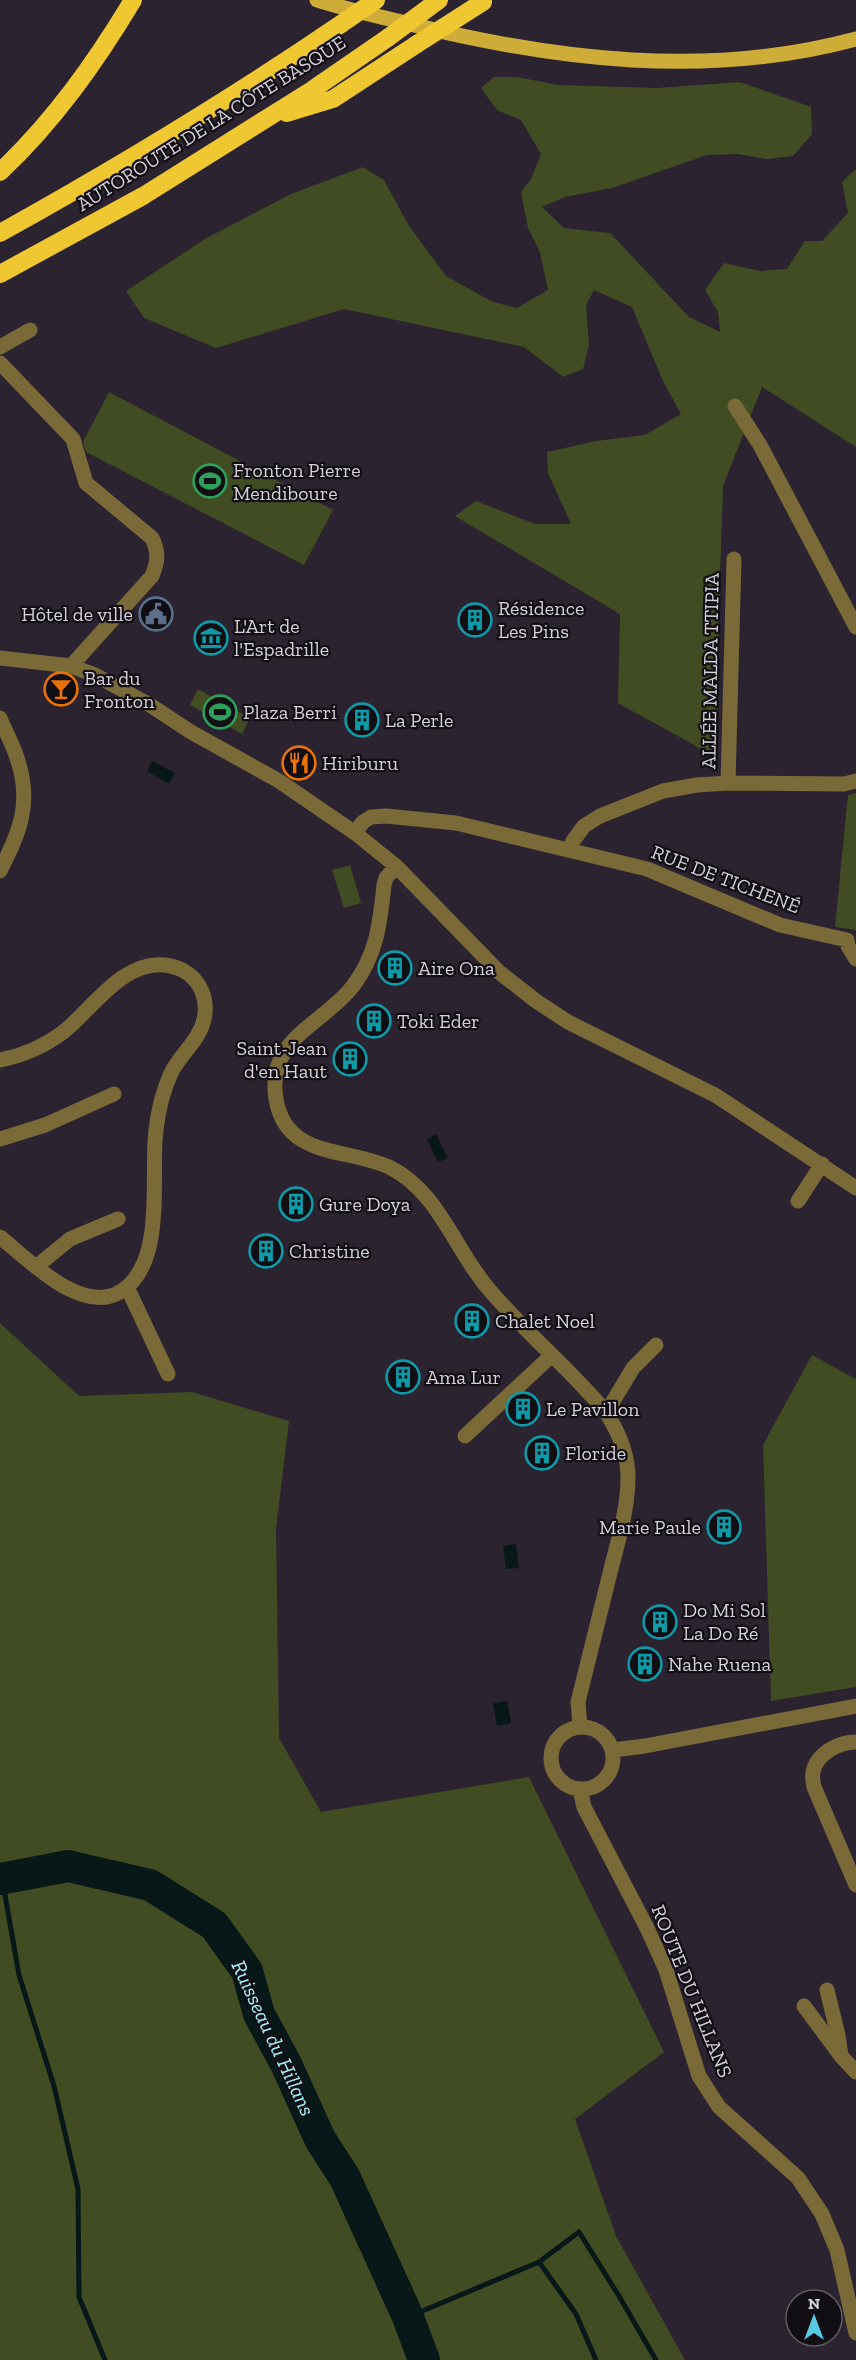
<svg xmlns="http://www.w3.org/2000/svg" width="856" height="2360" viewBox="0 0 856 2360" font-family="'Zilla Slab',serif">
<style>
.green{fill:#424c22}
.water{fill:#081718}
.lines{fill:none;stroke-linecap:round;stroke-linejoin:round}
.stream{stroke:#081718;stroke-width:5}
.river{stroke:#081718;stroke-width:32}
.minor{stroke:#796a38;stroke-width:15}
.major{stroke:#cdad37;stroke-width:15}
.highway{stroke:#efc730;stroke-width:18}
.highway-bridge{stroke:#efc730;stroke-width:18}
.labels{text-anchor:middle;stroke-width:4.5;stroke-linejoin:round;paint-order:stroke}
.street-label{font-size:20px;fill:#d6d1d9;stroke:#110e14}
.poi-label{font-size:20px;fill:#d6d1d9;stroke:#110e14;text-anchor:start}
.water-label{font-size:21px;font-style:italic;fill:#a5f4fb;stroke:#110e14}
</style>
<rect width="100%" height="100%" fill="#2b2330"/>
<!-- green -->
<path class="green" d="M494,77H517L558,85L657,88L740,82L811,107L812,134L793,156L767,159L738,154L707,155L612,188L565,197L542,207L564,228L610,233L689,317L720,332L718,312L705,290L724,263L760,271L787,269L805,241H822L848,213L842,182L856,169V447L762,387L723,486L714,756L618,703L620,614L455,516L476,501L535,524H571L548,473L547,452L596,441L645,435L681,414L662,379L632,307L594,290L586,305L589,345L583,369L563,377L524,347L344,309L216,348L144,318L126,291L205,239L291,194L363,167L384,180L409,226L446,276L493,302L517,308L548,290L540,252L528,228L521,192L531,179L541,154L521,120L497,110L481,88Z
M109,392L333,510L304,565L86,452L83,442Z
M198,689L250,718L242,734L190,705Z
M856,793V930L835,927L848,795Z
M350,865L361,903L344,908L332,870Z
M0,1323L79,1396L192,1392L289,1421L276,1529L279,1738L321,1812L529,1777L664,2052L575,2119L616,2236L685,2360H0Z
M812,1355L856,1379V1687L771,1701L763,1445Z"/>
<!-- water -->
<path class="water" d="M152,761L175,773L169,784L147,771Z
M436,1134L448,1158L438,1162L427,1139Z
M516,1544L519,1568L506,1569L503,1546Z
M507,1701L511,1723L497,1726L493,1703Z"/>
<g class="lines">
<!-- stream -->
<path class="stream" d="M2,1878L19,1975L54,2086L78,2189L79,2297L105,2360
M539,2262L576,2314L596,2360
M408,2317L539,2262L579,2232L619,2296L656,2360"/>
<!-- river -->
<path class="river" d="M0,1879L68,1866L150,1885L214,1925L247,1971L259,2014L286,2064L320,2139L345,2178L408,2317L424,2360"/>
<!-- minor -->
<path class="minor" d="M0,347L30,330
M0,363L73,439L86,483L152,538C159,553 158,561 152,576L71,666
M735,406L760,445L856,627
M0,658L71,666L95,675L150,705L191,732L279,781L355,833L396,866L499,972L536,1001L568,1022L715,1095L856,1188
M0,718C6,733 14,746 18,761C32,805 19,833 0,871
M728,783L734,559
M355,833L363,822L371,817L386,816L456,823L647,869L780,925L847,940L848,946L856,959
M570,849L573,841L584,826L600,816L663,791L697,785L728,783L844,784L856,781
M396,866L386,878L384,885C380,923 377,954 353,986C323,1025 266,1038 276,1099C286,1160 349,1147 391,1168C438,1192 455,1249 487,1287C512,1317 541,1344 569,1372C582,1386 596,1399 607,1414C619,1433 628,1454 628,1477C628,1509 618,1541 610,1573C599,1616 589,1659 578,1702L580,1726
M0,1060C22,1056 44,1046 62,1033C91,1011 122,960 165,965C201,969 216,1006 197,1036C189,1049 178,1059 171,1073C163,1091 158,1111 156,1130C150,1176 167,1264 120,1292C81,1315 29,1260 0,1237
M0,1139L45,1125L114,1094
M798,1201L822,1164
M37,1266L70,1239L118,1219
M127,1287L168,1374
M606,1413L633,1368L656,1345
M465,1436L552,1355
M551 1758a31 31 0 1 1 62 0a31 31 0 1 1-62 0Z
M856,1742C839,1742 817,1753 813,1772C812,1776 813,1782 814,1787L856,1885
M613,1750L645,1746L856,1706
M580,1789L584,1807L647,1928L666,1970L699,2076L719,2107L798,2178L822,2214L837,2250L856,2333
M827,1990L838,2035L841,2056
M804,2006L841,2056L856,2072"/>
<!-- major -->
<path class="major" d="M317,0C347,10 379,16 410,24C556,60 708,79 856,39"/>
<!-- highway -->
<path class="highway" d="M287,113L333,99L417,44
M0,172C54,121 95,63 133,0
M0,233C117,168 231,99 341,24
M0,274L143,196L312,90L389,37"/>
<!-- highway-bridge -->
<path class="highway-bridge" d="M341,24L376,0
M389,37L439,0
M417,44L483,2"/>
</g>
<!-- icons -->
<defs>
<symbol id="stadium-ring" viewBox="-11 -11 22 22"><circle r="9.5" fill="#110e14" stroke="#2e9e5b" stroke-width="1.5"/><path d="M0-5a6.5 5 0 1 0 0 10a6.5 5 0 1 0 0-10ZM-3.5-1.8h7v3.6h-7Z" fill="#2e9e5b"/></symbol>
<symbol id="civic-ring" viewBox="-11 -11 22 22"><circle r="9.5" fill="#110e14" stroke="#5c6f8a" stroke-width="1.5"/><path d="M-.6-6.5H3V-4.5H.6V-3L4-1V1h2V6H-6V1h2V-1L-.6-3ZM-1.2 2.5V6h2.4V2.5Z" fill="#5c6f8a"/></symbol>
<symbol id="building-ring" viewBox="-11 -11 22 22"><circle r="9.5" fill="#110e14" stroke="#0f9aa8" stroke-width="1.5"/><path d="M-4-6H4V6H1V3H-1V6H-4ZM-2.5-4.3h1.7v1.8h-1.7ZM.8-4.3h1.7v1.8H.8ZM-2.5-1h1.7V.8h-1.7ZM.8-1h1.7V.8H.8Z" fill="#0f9aa8"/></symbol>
<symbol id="museum-ring" viewBox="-11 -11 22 22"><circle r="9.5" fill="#110e14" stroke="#0f9aa8" stroke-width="1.5"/><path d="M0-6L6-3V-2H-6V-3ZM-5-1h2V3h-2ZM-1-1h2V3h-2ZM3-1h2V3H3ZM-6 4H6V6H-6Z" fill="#0f9aa8"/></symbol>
<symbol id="bar-ring" viewBox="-11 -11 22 22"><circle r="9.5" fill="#110e14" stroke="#e8710a" stroke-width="1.5"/><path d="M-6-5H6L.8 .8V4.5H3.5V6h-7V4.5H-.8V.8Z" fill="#e8710a"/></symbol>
<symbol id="restaurant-ring" viewBox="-11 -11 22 22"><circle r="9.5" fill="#110e14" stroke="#e8710a" stroke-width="1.5"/><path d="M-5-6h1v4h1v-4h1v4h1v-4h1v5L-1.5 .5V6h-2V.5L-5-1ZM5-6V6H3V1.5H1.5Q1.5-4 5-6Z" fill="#e8710a"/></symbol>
</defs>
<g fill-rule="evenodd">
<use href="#stadium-ring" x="191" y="462" width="38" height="38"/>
<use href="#civic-ring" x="137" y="595" width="38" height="38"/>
<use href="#building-ring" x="456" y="601" width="38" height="38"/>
<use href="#museum-ring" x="192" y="619" width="38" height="38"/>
<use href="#bar-ring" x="42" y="670" width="38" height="38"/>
<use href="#stadium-ring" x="201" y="693" width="38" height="38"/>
<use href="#building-ring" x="343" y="701" width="38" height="38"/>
<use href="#restaurant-ring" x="280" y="744" width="38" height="38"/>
<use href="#building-ring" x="376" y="949" width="38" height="38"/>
<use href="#building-ring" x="355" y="1002" width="38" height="38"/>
<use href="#building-ring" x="331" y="1040" width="38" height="38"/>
<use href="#building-ring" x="277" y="1185" width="38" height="38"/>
<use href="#building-ring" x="247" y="1232" width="38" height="38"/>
<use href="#building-ring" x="453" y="1302" width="38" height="38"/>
<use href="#building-ring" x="384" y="1358" width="38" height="38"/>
<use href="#building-ring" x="504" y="1390" width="38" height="38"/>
<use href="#building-ring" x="523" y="1434" width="38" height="38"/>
<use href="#building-ring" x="705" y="1508" width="38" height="38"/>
<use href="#building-ring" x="641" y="1603" width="38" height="38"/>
<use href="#building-ring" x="626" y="1645" width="38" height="38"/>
</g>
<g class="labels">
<!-- street labels -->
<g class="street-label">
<text transform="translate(211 123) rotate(-32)" y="7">AUTOROUTE DE LA CÔTE BASQUE</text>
<text transform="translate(710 671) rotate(-89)" y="7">ALLÉE MALDA TTIPIA</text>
<text transform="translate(726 879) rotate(21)" y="7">RUE DE TICHENÉ</text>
<text transform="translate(692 1991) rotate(68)" y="7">ROUTE DU HILLANS</text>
</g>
<!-- poi labels -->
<g class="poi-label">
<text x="233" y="477">Fronton Pierre<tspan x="233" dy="23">Mendiboure</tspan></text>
<text x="498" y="615">Résidence<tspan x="498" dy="23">Les Pins</tspan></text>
<text x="133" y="621" text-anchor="end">Hôtel de ville</text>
<text x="234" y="633">L'Art de<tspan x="234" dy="23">l'Espadrille</tspan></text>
<text x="84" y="685">Bar du<tspan x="84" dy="23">Fronton</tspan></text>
<text x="243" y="719">Plaza Berri</text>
<text x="385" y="727">La Perle</text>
<text x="322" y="770">Hiriburu</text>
<text x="418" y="975">Aire Ona</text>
<text x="397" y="1028">Toki Eder</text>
<text x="327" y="1055" text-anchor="end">Saint-Jean<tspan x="327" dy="23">d'en Haut</tspan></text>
<text x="319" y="1211">Gure Doya</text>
<text x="289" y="1258">Christine</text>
<text x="495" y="1328">Chalet Noel</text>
<text x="426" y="1384">Ama Lur</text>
<text x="546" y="1416">Le Pavillon</text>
<text x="565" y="1460">Floride</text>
<text x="701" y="1534" text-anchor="end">Marie Paule</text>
<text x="683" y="1617">Do Mi Sol<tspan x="683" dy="23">La Do Ré</tspan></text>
<text x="668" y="1671">Nahe Ruena</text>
</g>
<!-- water labels -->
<g class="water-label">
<text transform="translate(273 2038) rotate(65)" y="7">Ruisseau du Hillans</text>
</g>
</g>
<!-- north arrow -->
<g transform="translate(814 2318)"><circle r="28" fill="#110e14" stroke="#605c63" stroke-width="1.5"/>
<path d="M0-4.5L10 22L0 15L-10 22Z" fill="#57c9e2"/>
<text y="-9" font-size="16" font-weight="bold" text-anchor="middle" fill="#d6d1d9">N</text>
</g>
</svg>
